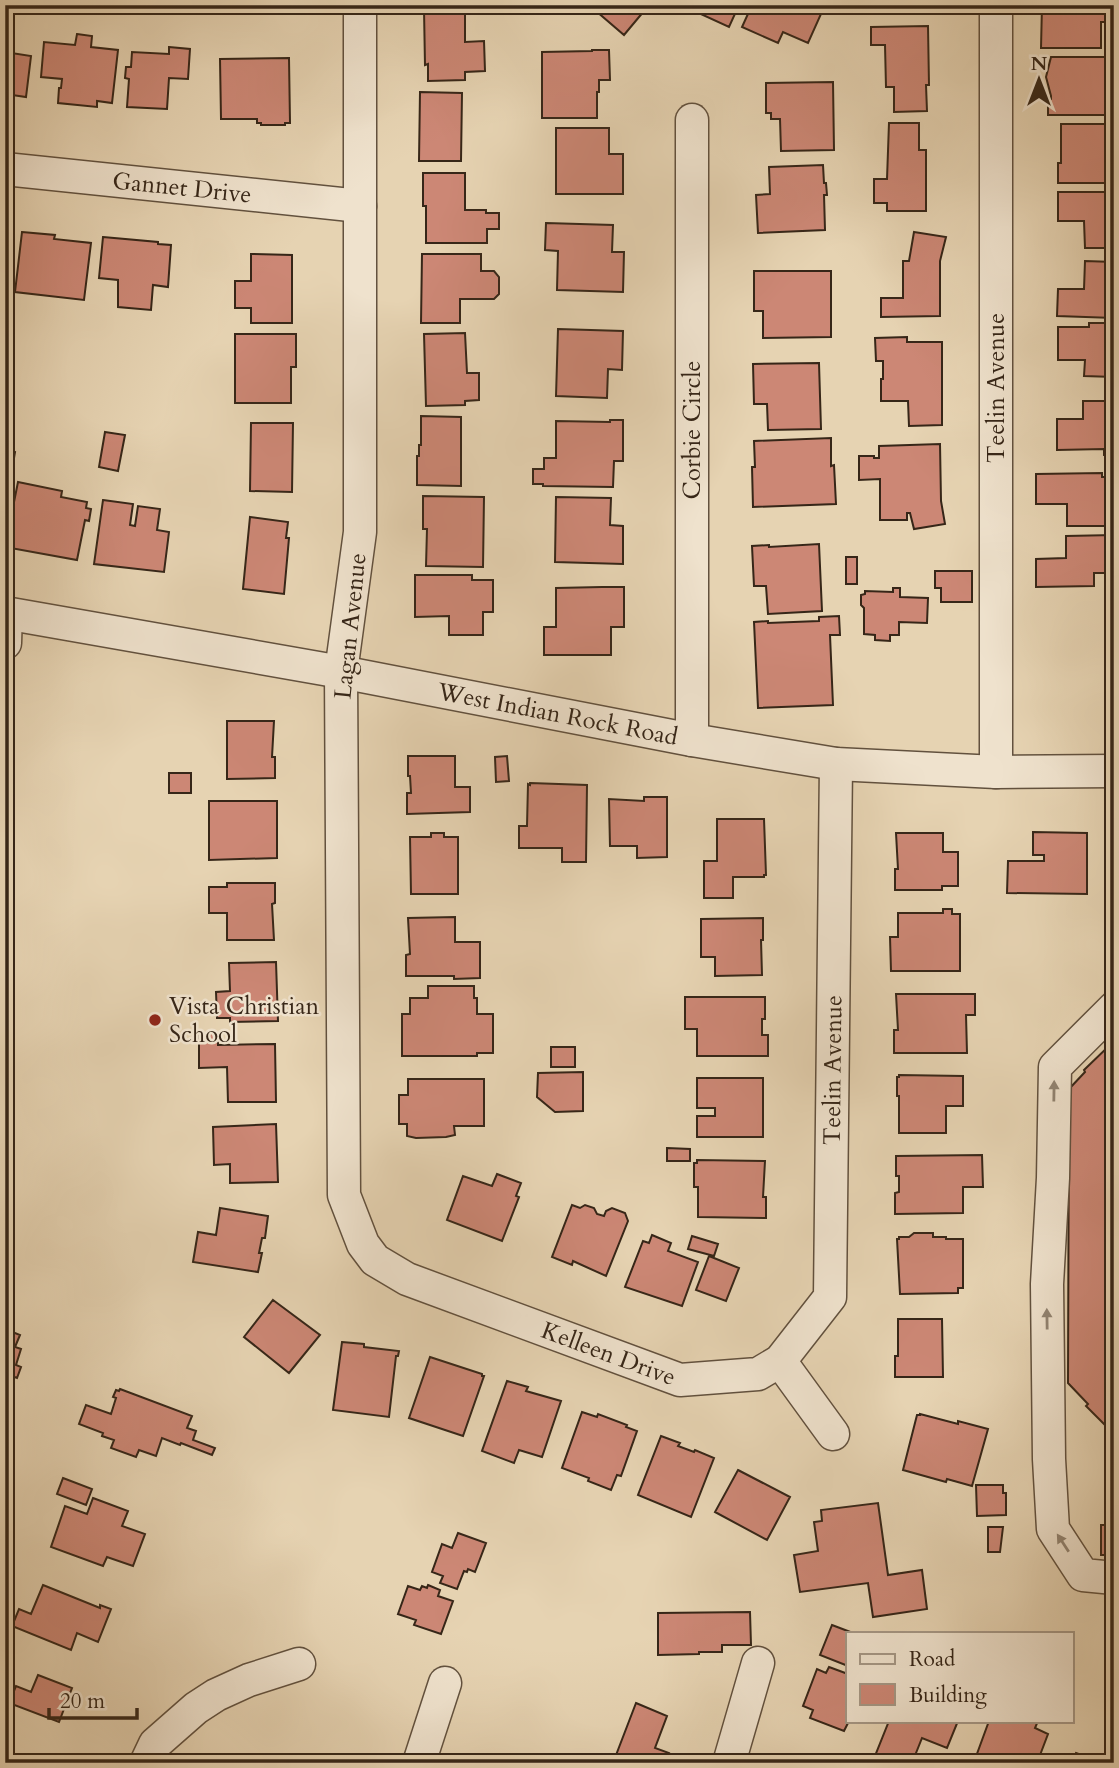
<svg xmlns="http://www.w3.org/2000/svg" width="1119" height="1768" viewBox="0 0 1119 1768" font-family="Cardo,serif">
<style>
.building{fill:#cc8775;stroke:#362618;stroke-width:2}
.lines{fill:none;stroke-linecap:round;stroke-linejoin:round}
.minor-casing{stroke:#62513e;stroke-width:35}
.minor{stroke:#efe2cd;stroke-width:32}
.oneway{fill:#928472}
.poi-dot{fill:#8f2418;stroke:#efe2cd;stroke-width:2.5}
.labels{text-anchor:middle;stroke-width:5;stroke-linejoin:round;paint-order:stroke}
.street-label{font-size:24px;fill:#362618;stroke:#efe2cd}
.poi-label{font-size:24px;fill:#362618;stroke:#efe2cd;text-anchor:start}
</style>
<rect width="100%" height="100%" fill="#e6d3b2"/>
<filter id="stains"><feTurbulence type="fractalNoise" baseFrequency=".00286" numOctaves="4"/><feColorMatrix values="0 0 0 0 .2 0 0 0 0 .09 0 0 0 0 .02 0 0 0 .5 -.17"/></filter>
<radialGradient id="worn" r=".72"><stop offset=".6" stop-color="#630" stop-opacity="0"/><stop offset="1" stop-color="#630" stop-opacity=".3"/></radialGradient>
<!-- building -->
<path class="building" d="M589,5H637L644,11L624,35Z
M694,5H739L729,27L692,10Z
M752,5H825L808,43L783,32L778,43L742,27Z
M887,5H927V14H887Z
M1042,5H1110V22H1101V48H1041Z
M465,8V42L484,41L485,71L465,72V80L428,81V64L425,65L424,9Z
M928,26L929,85H926L927,111L894,112V87H886L885,45H871V27Z
M77,34L92,36L91,47L118,50L112,103L97,101V107L58,103L59,88H61L62,79L41,77L44,42L75,45Z
M169,47L190,49L188,79L169,78L167,109L127,107L129,79L125,78L126,67H131L132,52L169,54Z
M592,50H609L610,80H599V92H597V118H542V52L592,51Z
M5,52L31,56L26,97L5,94Z
M1051,57H1114V115H1048V99H1051V96L1046,77Z
M289,58L290,123H285V125H261V123H257V119H221L220,59Z
M833,82L834,150L781,151L780,119H771V113H766V83Z
M420,92L462,93L461,161H419Z
M889,123H919V150H926V211H887V203H874V179H887Z
M1061,124H1114V183H1058V163H1061Z
M556,128H609V154H623V194H556Z
M823,165L824,183H826L827,195H824L825,230L758,233L756,195L770,194L769,167Z
M423,173H465V210H486V213H499V229H487V243H426V206H423Z
M1058,192H1114V248H1085L1084,221H1058Z
M546,223L613,225L612,252H624L623,292L557,290L558,251L545,250Z
M5,228H11L7,270H5Z
M22,232L55,235L54,239L91,243L84,300L15,292Z
M914,232L946,237L940,261V316L881,317V298H903V261H909Z
M103,237L158,242V244L171,245L168,287L153,285L151,310L118,307V280L99,278Z
M251,254L292,255V323H251V308H235V281H251Z
M422,254H481V271H494L499,277V294L494,299H460V323H421Z
M1085,261L1114,262V318L1057,316L1058,289H1084Z
M754,271H831V337L763,338V311H754Z
M1089,323H1114V377L1084,376L1085,360H1058V327H1089Z
M558,329L623,331L622,370L608,369L607,398L556,396Z
M465,333L467,373H479V400L465,401V405L426,406L424,334Z
M235,334H296V367H291V403H235Z
M907,337V342H942V425L909,426L908,401H881V379H883V361H876L875,338Z
M819,363L821,429L768,430L767,404H754L753,364Z
M1083,401H1114V454L1104,455V449L1057,450V419H1083Z
M421,416L461,417V486L417,485V456H419V445H421Z
M610,420H623V461H614L613,487L543,486V484H533V469H544V458H556V421L610,422Z
M251,423H293L292,492L250,491Z
M105,432L125,435L118,471L99,467Z
M831,438V466L834,465L836,504L753,507L752,467H755L754,441Z
M940,444L941,501L945,524L914,529L910,513H907V520H880V479L859,480V456H874V458H879V446Z
M5,450L15,452L10,482L5,481Z
M1102,473V477H1114V526H1067V504H1036V474Z
M18,482L62,491L61,497L87,502L86,508L91,509L89,521L85,520L77,560L5,547Z
M423,496L484,497L483,567L426,566L427,529H423Z
M556,497L611,498L610,525L623,526V564L555,562Z
M103,500L133,504L130,525L135,526L138,506L160,509L157,530L169,532L164,572L94,564Z
M250,517L288,522L286,538H289L284,594L243,589Z
M1114,535V573H1094V586L1036,587V559L1066,558V536Z
M819,544L822,611L768,614L766,586H754L752,546L769,545V547Z
M846,557H857V584H846Z
M935,571H972V602H941V588H935Z
M415,575H472V580H493V612H483V635H449V616L415,617Z
M602,587H624V627H611V655H544V627H556V588Z
M893,588H900V597L928,598L927,623L899,622V635H890V641L875,640V635L864,634V608L861,605V595L865,594V591L893,592Z
M839,616L840,635H830L833,705L758,708L754,622L768,621V623L819,621V617Z
M227,721H274L272,757H275V778L227,779Z
M408,756H455V787H470V812L407,814V793H411L410,776H408Z
M507,756L509,781L496,782L495,757Z
M169,773H191V793H169Z
M530,783L587,785L586,862H562V848H519V826H527L528,784L530,785Z
M644,797H667V857L637,858V846H610L609,799L644,801Z
M209,801H277V858L209,860Z
M717,819H764L766,875H764V877H733V898H704V861H717Z
M1033,832L1087,833V894L1007,893L1008,861H1044V855H1033Z
M431,833H444V837H458V894H411L410,837H431Z
M896,833H943V852H958V886H942V890H895V869H898Z
M227,883H275V903L272,904L274,940H227V913H209V887H227Z
M943,909H952V914H960V971H891L890,937H898V913H943Z
M455,917V942H480V978L454,979V976H406V955L410,954L408,918Z
M763,918V940H761L762,975L715,976V957H701V919Z
M276,962L278,1021L230,1022V1018H217L216,992L230,991L229,963Z
M428,986H474V998H477V1014H493V1053H477V1056H402V1014H410V998H428Z
M896,994H975V1015H966L967,1053H894V1030H898Z
M685,997H765V1019H762V1035H768V1056H697V1029H685Z
M199,1033H218V1045L275,1044L276,1102H228L227,1067L199,1068Z
M1114,1041V1434L1086,1406L1088,1404L1068,1383L1069,1089L1085,1072L1084,1070Z
M551,1047H575V1067H551Z
M583,1072V1111L555,1112L537,1097L538,1073Z
M899,1075L963,1076V1106H946V1133H899V1096H897V1077H899Z
M697,1078H763V1137H697V1116H715V1108H697Z
M408,1079H484V1126H454L455,1135L446,1137L416,1138L407,1136V1124H399V1095H408Z
M276,1124L278,1182L230,1183V1164L214,1165L213,1127Z
M667,1148L690,1149V1161H667Z
M982,1155L983,1187H963V1213L895,1214V1193L899,1192V1176H896V1156Z
M697,1160L765,1161L763,1197H766V1218L698,1217V1187H694V1163H697Z
M497,1174L521,1183L516,1196L519,1197L502,1241L447,1220L463,1176L492,1186Z
M572,1205L580,1208L585,1205L594,1208L597,1214L604,1216L606,1211L612,1208L625,1213L628,1221L606,1276L573,1261L572,1265L552,1257Z
M220,1208L268,1216L265,1238H262L259,1253H262L258,1272L193,1262L198,1232L216,1235Z
M914,1233H933V1237H946V1239H963V1288H958V1293L900,1294L897,1239H899V1237H909Z
M652,1235L671,1243L668,1251L698,1262L682,1306L625,1287L643,1241L649,1243Z
M692,1236L718,1244L714,1256L688,1249Z
M709,1256L739,1268L726,1301L696,1290Z
M273,1300L320,1335L289,1373L244,1337Z
M898,1319H942L943,1377H895V1356H898Z
M5,1329L20,1335L15,1347L21,1349L16,1365L21,1367L17,1378L12,1376L6,1393Z
M342,1342L364,1344V1347L399,1351L398,1356H396L389,1417L333,1410Z
M430,1357L482,1374V1376H484L463,1436L409,1418Z
M507,1381L528,1387L526,1391L561,1401L542,1457L519,1450L514,1463L482,1451Z
M120,1389L192,1416L187,1428L196,1431L193,1440L215,1448L212,1455L181,1443L180,1445L162,1438L156,1456L139,1450L136,1457L111,1448L114,1440L102,1436L103,1433L79,1424L86,1405L111,1414L116,1398L113,1397L116,1390L119,1391Z
M582,1412L597,1417L598,1414L627,1425L626,1427L637,1431L621,1476L617,1475L611,1490L588,1481L589,1478L562,1468Z
M920,1414L958,1424V1421L988,1429L972,1486L947,1479L946,1482L903,1470L917,1415H920Z
M661,1436L680,1443L678,1446L694,1452L695,1450L714,1458L691,1517L638,1495Z
M1114,1459V1555H1101V1525H1113Z
M738,1470L790,1497L767,1540L715,1512Z
M63,1478L92,1489L86,1505L57,1494Z
M976,1485H1003V1493H1006V1515L977,1516Z
M93,1498L128,1511L122,1526L145,1534L133,1566L107,1557L103,1566L51,1547L65,1506L87,1514Z
M878,1503L888,1575L922,1570L927,1609L873,1617L868,1583L800,1592L794,1555L818,1551L814,1522L822,1521L821,1510Z
M988,1527H1003L1000,1552H988Z
M458,1533L486,1543L475,1572L468,1569L467,1572L464,1571L457,1589L440,1583L443,1576L432,1572L442,1544L452,1548Z
M43,1585L100,1608V1605L111,1609L98,1642L77,1633L71,1650L12,1626L19,1609L31,1614Z
M428,1585L440,1590L438,1596L453,1601L441,1634L414,1625L416,1620L398,1614L408,1586L420,1590L422,1586L427,1588Z
M750,1612L751,1645H722V1652H699V1654L658,1655V1613Z
M832,1625L853,1633H848V1666L820,1655Z
M829,1667L848,1674L849,1721L844,1731L810,1718L813,1710L803,1706L817,1669L826,1673Z
M38,1675L72,1688L59,1722L9,1703L16,1686L31,1692Z
M636,1703L667,1716L655,1748L669,1753L665,1763H613Z
M889,1721H958L947,1748L922,1738L912,1763H894L875,1756Z
M989,1721H1038L1035,1728L1048,1734L1037,1763L974,1762Z
M1076,1753L1103,1763H1073Z"/>
<g class="lines">
<defs>
<g id="minor">
<path id="s1" d="M360,5V532L341,672L344,1195L363,1244L375,1260L407,1279L680,1380L758,1374L780,1361L830,1297L836,764"/>
<path d="M996,5V772"/>
<path d="M692,120V740"/>
<path id="s2" d="M5,169L360,206"/>
<path id="s3" d="M5,613L341,672L692,740L836,764L996,772L1114,771"/>
<path d="M5,643L6,613"/>
<path d="M1114,1008L1055,1067L1053,1178L1047,1284L1049,1459L1053,1529L1083,1575L1114,1578"/>
<path d="M780,1361L833,1434"/>
<path d="M146,1763L155,1744L196,1708L216,1695L249,1680L299,1664"/>
<path d="M419,1763L445,1683"/>
<path d="M729,1763L758,1663"/>
</g>
</defs>
<!-- minor casing -->
<use href="#minor" class="minor-casing"/>
<!-- minor -->
<use href="#minor" class="minor"/>
</g>
<!-- one-way arrows -->
<defs><path id="oneway-solid" d="M-6-.8H1V-3.2L6.5 0L1 3.2V.8H-6Z" transform="scale(1.75)"/></defs>
<g class="oneway">
<use href="#oneway-solid" transform="translate(1054 1091) rotate(-89)"/>
<use href="#oneway-solid" transform="translate(1047 1319) rotate(-91)"/>
<use href="#oneway-solid" transform="translate(1063 1543) rotate(-123)"/>
</g>
<!-- markers -->
<circle class="poi-dot" cx="155" cy="1020" r="7"/>
<g class="labels">
<!-- street labels -->
<g class="street-label">
<text dy="8" stroke="none"><textPath href="#s2" startOffset="178">Gannet Drive</textPath></text>
<text transform="translate(996 388) rotate(-90)" y="8">Teelin Avenue</text>
<text transform="translate(692 430) rotate(-90)" y="8">Corbie Circle</text>
<text transform="translate(350 626) rotate(-84)" y="8">Lagan Avenue</text>
<text dy="8" stroke="none"><textPath href="#s3" startOffset="562">West Indian Rock Road</textPath></text>
<text dy="8" stroke="none"><textPath href="#s1" startOffset="2004">Teelin Avenue</textPath></text>
<text dy="8" stroke="none"><textPath href="#s1" startOffset="1516">Kelleen Drive</textPath></text>
</g>
<!-- poi labels -->
<g class="poi-label">
<text x="169" y="1014">Vista Christian<tspan x="169" dy="28">School</tspan></text>
</g>
</g>
<!-- margin -->
<rect width="1119" height="1768" fill="none" stroke="#e6d3b2" stroke-width="28"/>
<rect x="7" y="7" width="1105" height="1754" fill="none" stroke="#362618" stroke-width="3.5"/>
<rect x="14" y="14" width="1091" height="1740" fill="none" stroke="#362618" stroke-width="2"/>
<!-- legend -->
<rect x="846" y="1632" width="228" height="91" fill="#efe2cd" stroke="#a59785" stroke-width="2"/>
<rect x="860" y="1654" width="35" height="10" fill="#efe2cd" stroke="#a59785" stroke-width="2"/>
<text x="909" y="1666" font-size="21" fill="#362618">Road</text>
<rect x="860" y="1684" width="35" height="21" fill="#cc8775" stroke="#a59785" stroke-width="2"/>
<text x="909" y="1702" font-size="21" fill="#362618">Building</text>
<!-- north arrow -->
<g transform="translate(1039 80)" stroke="#efe2cd" stroke-width="5" paint-order="stroke">
<path d="M0-5L12 26L0 18L-12 26Z" fill="#362618"/>
<text y="-10" font-size="19" font-weight="bold" text-anchor="middle" fill="#362618">N</text>
</g>
<!-- scale -->
<path d="M49 1708v10h88v-10" fill="none" stroke="#362618" stroke-width="3.5"/>
<text x="60" y="1708" font-size="21" fill="#362618" stroke="#efe2cd" stroke-width="5" paint-order="stroke">20 m</text>
<rect width="100%" height="100%" filter="url(#stains)"/>
<rect width="100%" height="100%" fill="url(#worn)"/>
</svg>
